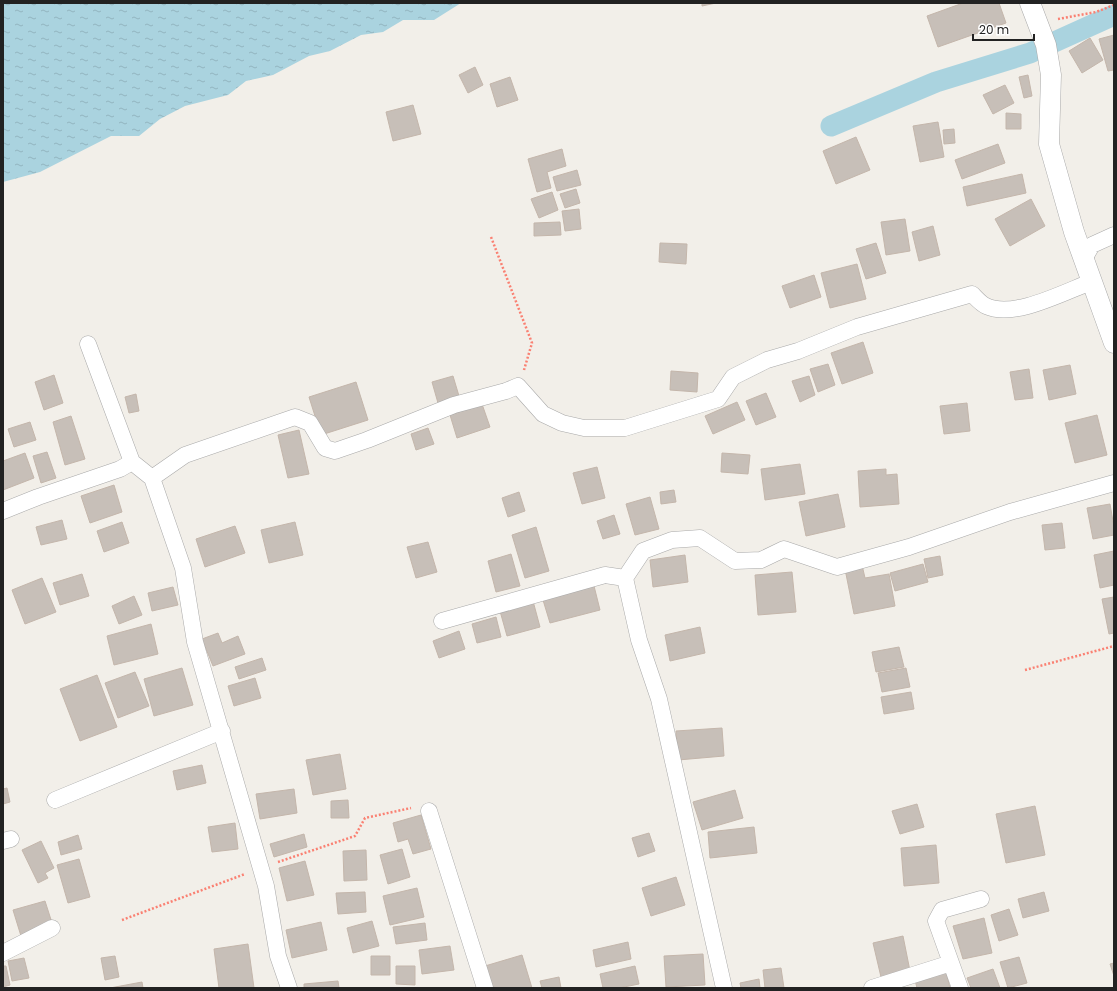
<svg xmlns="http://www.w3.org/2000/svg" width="1117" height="991" viewBox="0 0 1117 991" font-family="Poppins,sans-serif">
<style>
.water{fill:url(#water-ripples)}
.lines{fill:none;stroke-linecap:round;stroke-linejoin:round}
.canal{stroke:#aad3df;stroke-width:21}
.building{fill:#c7bfb8;stroke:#c4b6ab}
.minor-casing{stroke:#a9a9a9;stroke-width:17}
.tertiary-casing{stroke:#a9a9a9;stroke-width:21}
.path{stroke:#fa8072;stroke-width:2.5;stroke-dasharray:2 2;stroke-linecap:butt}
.minor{stroke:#fff;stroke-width:16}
.tertiary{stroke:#fff;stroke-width:20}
</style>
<defs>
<pattern id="water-ripples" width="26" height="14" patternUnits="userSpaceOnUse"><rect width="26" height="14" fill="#aad3df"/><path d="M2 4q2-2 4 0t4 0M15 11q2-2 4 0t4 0" fill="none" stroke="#92b5bf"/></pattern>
</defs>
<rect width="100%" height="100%" fill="#f2efe9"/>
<!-- water -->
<path class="water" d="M3,3H461L434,20H403L383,32L361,35L330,51L309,56L273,75L246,81L228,95L185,106L160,119L139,136H111L40,172L3,182Z"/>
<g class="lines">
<!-- canal -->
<path class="canal" d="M831,126L936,82L1030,53L1114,15"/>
</g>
<!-- building -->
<path class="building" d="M702,3H716L702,6Z
M963,3H999L1006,23L938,47L927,16Z
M1114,35V70L1108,71L1099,39Z
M1090,38L1103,60L1082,73L1069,51Z
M475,67L483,85L468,93L459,75Z
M1028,75L1032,96L1024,98L1019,77Z
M510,77L518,100L497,107L490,84Z
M1005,85L1014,103L993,114L983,95Z
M413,105L421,134L393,141L386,112Z
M1006,113L1021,114V129H1006Z
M938,122L944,157L920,162L913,126Z
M954,129L955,143L944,144L943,130Z
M856,137L870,170L836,184L823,151Z
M998,144L1005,163L962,179L955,160Z
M562,149L566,166L547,172L551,188L537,192L528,159Z
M577,170L581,185L557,191L553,177Z
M1022,174L1026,193L967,206L963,187Z
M576,189L580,203L565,208L560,194Z
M552,192L558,210L539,218L531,199Z
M1031,199L1045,226L1010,246L995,219Z
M579,209L581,229L565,231L562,211Z
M905,219L910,251L886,255L881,222Z
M560,222L561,235L534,236V223Z
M933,226L940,255L919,261L912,232Z
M660,243L687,244L686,264L659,262Z
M876,243L886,273L866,279L856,249Z
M857,264L866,299L830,308L821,273Z
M814,275L821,297L790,308L782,286Z
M863,342L873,373L842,384L831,353Z
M828,364L835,385L818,392L810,369Z
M1070,365L1076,394L1049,400L1043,370Z
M1029,369L1033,398L1015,400L1010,372Z
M671,371L698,373L697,392L670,390Z
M54,375L63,403L44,410L35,382Z
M453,376L459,396L438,403L432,382Z
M809,376L815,395L800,402L792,381Z
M356,382L368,420L321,435L309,397Z
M766,393L776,417L756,425L746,401Z
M136,394L139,411L129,413L125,397Z
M737,402L745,420L713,434L705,416Z
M967,403L970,431L944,434L940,406Z
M482,404L490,427L457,438L450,415Z
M1097,415L1107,455L1075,463L1065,423Z
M71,416L85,459L65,465L53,422Z
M30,422L36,440L14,447L8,429Z
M428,428L434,444L416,450L411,434Z
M299,430L309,474L288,478L278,435Z
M47,452L56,478L41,483L33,456Z
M25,453L34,478L3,490V461Z
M722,453L750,455L748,474L721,472Z
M800,464L805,494L765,500L761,469Z
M597,467L605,498L582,504L573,473Z
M886,469V475L897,474L899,504L860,507L858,471Z
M114,485L122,512L90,523L81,496Z
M674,490L676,502L661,504L660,492Z
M519,492L525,511L508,517L502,498Z
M838,494L845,527L806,536L799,502Z
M650,497L659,529L635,535L626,504Z
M1110,504L1114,527V535L1093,539L1087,508Z
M614,515L620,534L603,539L597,521Z
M62,520L67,539L41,545L36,527Z
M122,522L129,543L104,552L97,531Z
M295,522L303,555L269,563L261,530Z
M1062,523L1065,548L1045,550L1042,525Z
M235,526L245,553L205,567L196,539Z
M536,527L549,571L525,578L512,535Z
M428,542L437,572L416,578L407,547Z
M1114,551V585L1100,588L1094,555Z
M511,554L520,586L496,592L488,561Z
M685,555L688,582L653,587L650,560Z
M940,556L943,575L928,578L924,559Z
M923,564L928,582L895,591L890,573Z
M862,565L865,578L889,574L895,606L854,614L845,569Z
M792,572L796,612L758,615L755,575Z
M82,574L89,596L60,605L53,583Z
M42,578L56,612L25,624L12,590Z
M594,586L600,610L550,623L543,600Z
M173,587L178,605L152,611L148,593Z
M134,596L142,615L119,624L112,606Z
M1114,597V633L1109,634L1102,599Z
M533,601L540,627L507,636L500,611Z
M496,617L501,637L477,643L472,624Z
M151,624L158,654L114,665L107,636Z
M700,627L705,653L670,661L665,635Z
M459,631L465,649L439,658L433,641Z
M218,633L222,643L238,636L245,654L213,666L202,639Z
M899,647L904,667L876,672L872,652Z
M262,658L266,670L239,679L235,667Z
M182,668L193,705L154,716L144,679Z
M906,668L910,687L882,692L878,673Z
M135,672L149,706L118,718L105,683Z
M97,675L117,727L80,741L60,689Z
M255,678L261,698L234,706L228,686Z
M911,692L914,709L884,714L881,697Z
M722,728L724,756L678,760L676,731Z
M340,754L346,789L313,795L306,760Z
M202,765L206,783L177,790L173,771Z
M7,788L10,802L3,804V789Z
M294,789L297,813L260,819L256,794Z
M735,790L743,818L702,830L693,802Z
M348,800L349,818H331V801Z
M917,804L924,827L900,834L892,811Z
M1035,806L1045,855L1006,863L996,814Z
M421,815L431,849L413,854L408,839L398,842L393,823Z
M235,823L238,849L212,852L208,827Z
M754,827L757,853L710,858L708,832Z
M649,833L655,851L638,857L632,838Z
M304,834L307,847L274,857L270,844Z
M78,835L82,849L61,855L58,842Z
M41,841L54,868L45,873L48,878L38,883L22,850Z
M936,845L939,883L904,886L901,848Z
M402,849L410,877L388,884L380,855Z
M366,850L367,880L344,881L343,851Z
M79,859L90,897L68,903L57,865Z
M305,861L314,895L287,901L279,868Z
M676,877L685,905L651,916L642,888Z
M417,888L424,917L390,925L383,896Z
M365,892L366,912L338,914L336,893Z
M1044,892L1049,911L1023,918L1018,899Z
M45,901L53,926L21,936L13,910Z
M1009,909L1018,935L999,941L991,915Z
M984,918L992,953L963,959L953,926Z
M372,921L379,946L353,953L347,928Z
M321,922L327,950L292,958L286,930Z
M425,923L427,940L396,944L393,927Z
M903,936L910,971L881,977L873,943Z
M628,942L631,959L596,967L593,950Z
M248,944L254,988H219L214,949Z
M450,946L454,970L422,974L419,950Z
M703,954L705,985L666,987L664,956Z
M522,955L532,988H492L485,966Z
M115,956L119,977L105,980L101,958Z
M371,956H390V975H371Z
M1019,957L1027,983L1008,988L1000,962Z
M24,958L29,978L12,981L8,961Z
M1114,963V976L1110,964Z
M3,966H6L10,985L3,987Z
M396,966H415V985L396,984Z
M635,966L639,984L619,988H603L600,974Z
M781,968L784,988H765L763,970Z
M993,969L1000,988H971L967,978Z
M946,972L950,988H917L915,980Z
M559,977L561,988H542L540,981Z
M759,979L760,988H741L740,983Z
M338,981L339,988H304V984Z
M142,982L143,988H110Z"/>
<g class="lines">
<defs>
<path id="minor" d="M1084,259L1092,245L1114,235
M88,344L132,462L152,478L183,568L195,642L266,886L278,956L289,988
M152,478L185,455L295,417L310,423L325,448L335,451L367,440L454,405L506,391L518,386L543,414L562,423L584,428H625L718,399L733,377L767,360L798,351L857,327L972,294C976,298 981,304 986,306C1014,319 1064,292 1091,282
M3,511L38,497L120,469L132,462
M442,621L605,575L625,578
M55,800L222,731
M429,811L485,988
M3,841L11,839
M3,953L52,928
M724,988L659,699L639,640L625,578L643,551L672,540L700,538L735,561L761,560L784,549L837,567L909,547L1010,512L1114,483
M872,988L951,963
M960,988L936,921L942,910L981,899"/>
<path id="tertiary" d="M1030,3L1046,45L1051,75L1049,144L1074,232L1114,343"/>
</defs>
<!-- minor casing -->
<use href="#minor" class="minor-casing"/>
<!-- tertiary casing -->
<use href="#tertiary" class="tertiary-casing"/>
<!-- path -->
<path class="path" d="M1058,19L1096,12L1114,5
M491,237L532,343L524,370
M1025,670L1114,646
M278,862L355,836L365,818L411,808
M122,920L245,874"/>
<!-- minor -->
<use href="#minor" class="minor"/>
<!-- tertiary -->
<use href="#tertiary" class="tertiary"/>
</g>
<!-- border -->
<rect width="1117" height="991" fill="none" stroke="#222222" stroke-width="8"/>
<!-- scale -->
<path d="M973 34v6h61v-6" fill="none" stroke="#222222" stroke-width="2"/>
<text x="979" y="34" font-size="12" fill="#222222" stroke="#ffffff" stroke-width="3" paint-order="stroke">20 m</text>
</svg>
